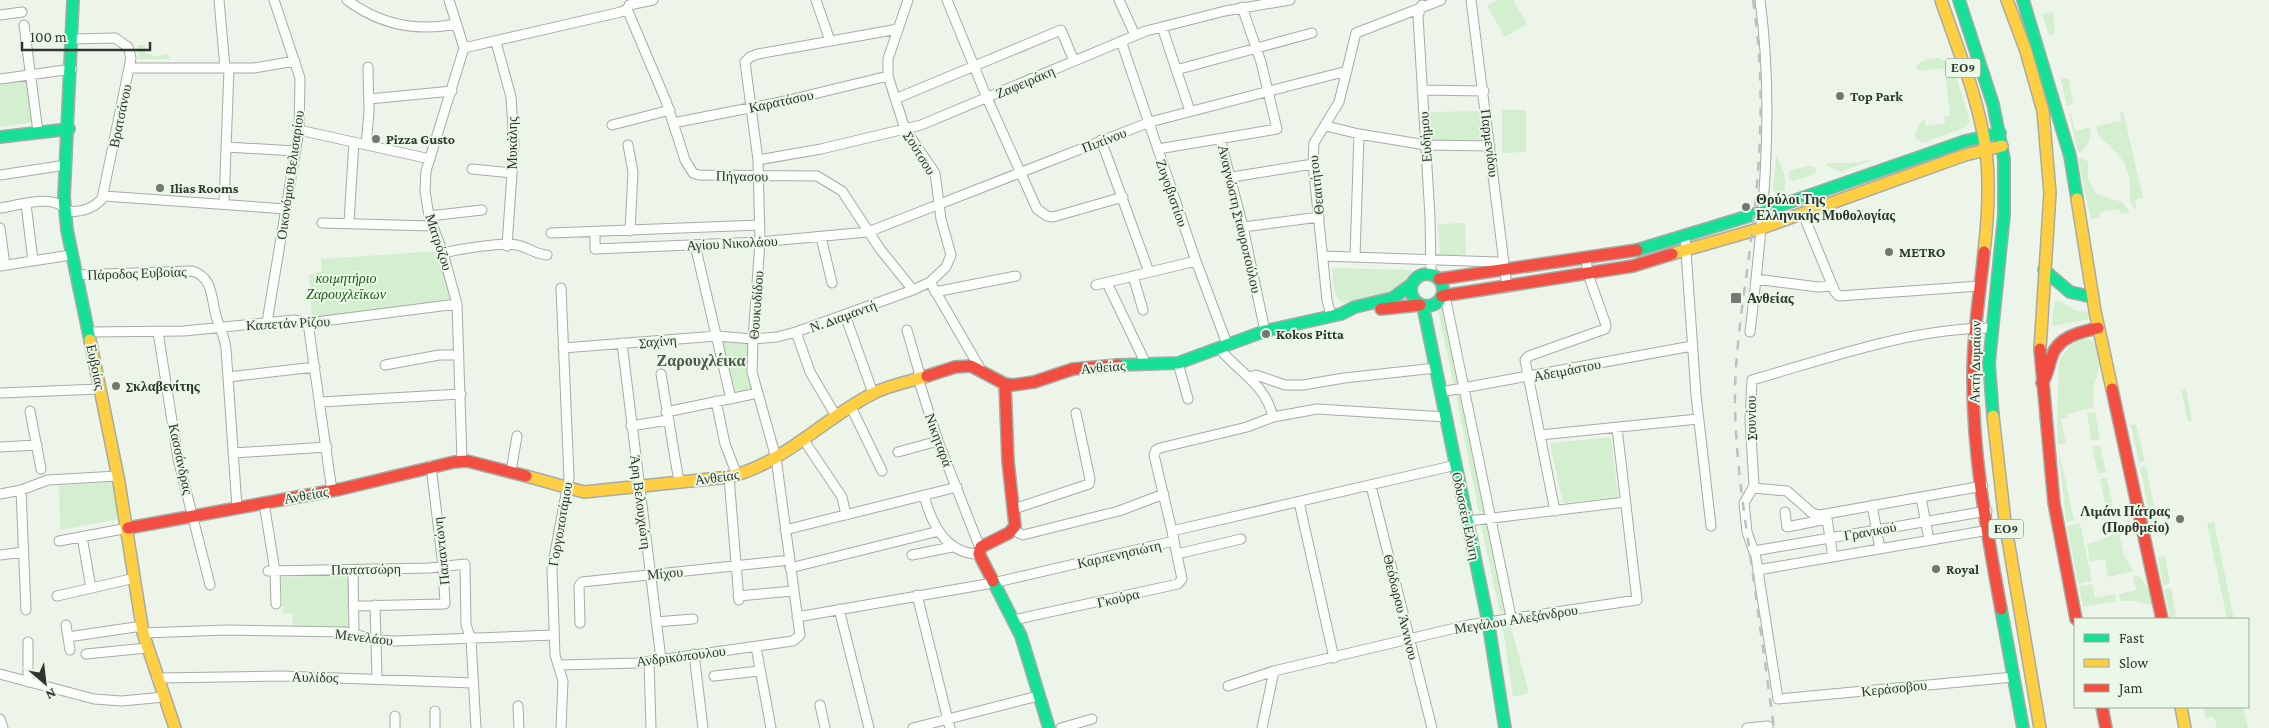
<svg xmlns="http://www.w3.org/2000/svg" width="2269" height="728" viewBox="0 0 2269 728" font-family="'Crimson Pro',serif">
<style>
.green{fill:#d4eed0}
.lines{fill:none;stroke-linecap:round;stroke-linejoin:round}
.street-casing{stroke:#a6aca5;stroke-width:11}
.fast-casing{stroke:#a6aca5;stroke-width:14}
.slow-casing{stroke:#a6aca5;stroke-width:14}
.jam-casing{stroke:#a6aca5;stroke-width:14}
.street{stroke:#fcfefc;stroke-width:9}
.fast{stroke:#16e098;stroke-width:11}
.slow{stroke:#ffcf43;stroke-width:11}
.jam{stroke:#f24e42;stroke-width:11}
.rail{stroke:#bec0be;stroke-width:2.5;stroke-dasharray:9 9;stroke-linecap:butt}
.poi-dot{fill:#727871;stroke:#eaf9e7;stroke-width:2}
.labels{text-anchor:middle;stroke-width:4;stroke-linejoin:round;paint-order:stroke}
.shield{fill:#eaf9e7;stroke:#687066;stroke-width:1}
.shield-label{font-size:12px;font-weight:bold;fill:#30352f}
.street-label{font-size:14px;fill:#30352f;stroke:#eaf9e7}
.poi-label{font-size:14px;font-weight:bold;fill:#30352f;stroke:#eaf9e7;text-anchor:start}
.park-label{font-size:14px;font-style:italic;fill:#1f5618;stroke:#eaf9e7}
.quarter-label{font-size:16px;font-weight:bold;fill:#4d5a4b;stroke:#eaf9e7}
</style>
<rect width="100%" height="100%" fill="#edf5eb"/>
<!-- green -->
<path class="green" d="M1497,0H1513L1527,24L1505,37L1487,6Z
M2053,12L2055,34L2049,35L2042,14Z
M138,45H145L146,54H152V57L169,54V59H138Z
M1937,58L1947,61L1954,67L1919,71L1916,67L1922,61Z
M1954,69L1970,122L1964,128L1922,143L1916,138L1915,134L1921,121L1925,120L1926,126L1945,123L1944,116L1950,115L1945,71Z
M2069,78L2073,104L2067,106L2061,79Z
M28,80L34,122L0,127V83Z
M1502,110H1526V152L1502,153Z
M1486,111L1490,146L1426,145L1424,112Z
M2123,111L2143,198L2135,200L2137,212L2130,202V180L2124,162L2114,150L2099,136L2096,126L2121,121L2120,112Z
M2069,113H2071L2075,131L2090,127C2092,138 2088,148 2078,153Z
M1776,156C1782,165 1788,181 1784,193L1777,195L1773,189Z
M2081,157L2088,162V179L2096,194L2122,202L2130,212L2121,214L2119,209L2100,212V217L2091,220L2078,158Z
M1875,159L1840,172L1826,165L1828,163H1852Z
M1809,166L1817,168L1815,174L1794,181L1790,179L1788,174L1791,170Z
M1465,223L1466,255H1440L1438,224Z
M439,251L452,299L450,302L312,319L309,275L322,271L321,259Z
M1332,268L1412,270L1403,286L1393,294L1343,303C1332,296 1334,280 1332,268Z
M2056,301H2061L2076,311L2093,312L2095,318L2052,326L2054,303Z
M1443,307L1459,385L1454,386L1438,310Z
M717,336L753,339L758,393L731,399Z
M2089,339L2097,344L2101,360L2093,390L2094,407L2067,414L2068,418L2061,419L2066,443L2058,445L2057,423L2059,362C2065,350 2074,339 2089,339Z
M2186,389L2192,421L2188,422L2181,390Z
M1461,394L1484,512L1479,513L1456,395Z
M2095,412L2100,439L2091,441L2087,413Z
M2136,424L2145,461L2139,463L2131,425Z
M1611,437L1618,497L1563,503L1550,443Z
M2100,445L2106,472L2098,474L2092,447Z
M2058,447L2074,520L2066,522Z
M2146,466L2157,521L2151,522L2140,467Z
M2107,478L2113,506L2106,507L2100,479Z
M113,482L120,519L60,530L59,485Z
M2214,522L2234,619H2227L2207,523Z
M2080,523L2092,581L2078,584L2067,526Z
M1487,525L1506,611L1500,612L1481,526Z
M2119,534L2124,556L2134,571L2108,577L2105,559L2090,562L2087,544L2102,540V538Z
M2165,556L2170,583L2163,585L2158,557Z
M348,575V630L293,629L292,613H283L281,577Z
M2139,576L2149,590L2153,606L2134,601H2121L2119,594L2136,590L2133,577Z
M2092,584L2095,598L2115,594L2116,601L2083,607L2079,586Z
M2171,588L2176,615L2170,617L2164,589Z
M1511,627L1529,693L1513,697L1503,629Z
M2203,707H2243L2248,728H2217L2214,717L2206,718Z"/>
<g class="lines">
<defs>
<path id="street" d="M219,0L225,68
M347,0C379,24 416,32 456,24
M449,0L464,48L426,171L425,191L429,216L443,253L457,304L462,461
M816,0L830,41
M947,0L987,98L1037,209L1047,216L1053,217L1123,197
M1119,0L1135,35
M1471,0L1507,287
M629,5L653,0
M1422,5L1418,16L1430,217L1431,274
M627,9L666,101L685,160L693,173L699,175L817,176L842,191L880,249L913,290
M0,15L22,12
M24,25L38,132
M1162,27L1190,111
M1121,41L1196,261L1227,344
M496,42L511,97L514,144L507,246
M464,48L621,12L627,9
M130,68H254L295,61
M1176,70L1312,33
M0,79L72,69
M1422,90L1484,91
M369,99L452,91
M895,99L1061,30L1074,61
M673,123L785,101L888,76
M612,125L670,110
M1326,126L1359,134L1426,145L1490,146
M299,130L430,159
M1220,139L1243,227L1265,331
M1101,140L1149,272
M366,145L369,112L368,67
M628,145L633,172L630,231
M227,147L295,151
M1158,149L1277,129L1261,62L1242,7
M758,160L821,149L921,125L1146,31L1225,11L1290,0
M472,169L512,173
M0,175L66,165
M1232,177L1313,164
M104,196L286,209
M26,204L33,261
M224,204L229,68
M0,208C22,205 52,193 69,211C81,213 93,208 102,199L131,58L128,47L115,38L73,39
M1803,214L1835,292L1839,296L1980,286
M429,216L482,210
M349,222L354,142
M322,223L432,226
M1243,227L1319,217
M0,228L5,265
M595,232V249L760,242L868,232L1150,122L1347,71
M551,233L760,225
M821,237L832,283
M1685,237L1696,395L1711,526
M695,245L731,399
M443,253C460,249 502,242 517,245C528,247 534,254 547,255
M1323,256L1497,262L1505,268
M1355,257L1359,134
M0,266L71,255
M75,275L192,271C213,277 211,297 216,316C219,327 225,337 226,349L237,507
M1133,276L1143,310
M1756,279L1818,287L1833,286
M930,282L981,370
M1107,283L1146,364
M1096,285L1196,261
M935,292L1016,276
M1445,296L1511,617
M845,315L873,393
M1331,316L1327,300L1313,164L1314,143L1339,102L1356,33L1441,0
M267,322L299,130L300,78L274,0
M308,323L332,491
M1992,328C1911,328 1829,358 1752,380L1750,419L1754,486L1744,503L1747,532L1756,558L1778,699L2014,677
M907,330L919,372L918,378L938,441L980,548
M88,332L184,331L294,320L308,323L457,304
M158,332L178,459L210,585
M796,332L810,372L836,416
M1750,332C1763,222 1775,111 1760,0
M622,343L661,659
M563,348L717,336L753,339L777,337L796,332L913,290L930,282L946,267L951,255L941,219L935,173L905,129L888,76V59L908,0
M1219,348C1239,373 1265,383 1273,417
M1178,363L1188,399
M385,365L439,355H459
M661,374L679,482
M228,377L315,367
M1249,377L1256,375L1285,385H1303L1344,378L1436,368
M1441,392L1692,346
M0,393L100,389
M716,401L725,444L737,475
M320,402L461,394
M851,407L882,471
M30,411L41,469
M666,412L758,393
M631,426L668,420
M1540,435L1698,419
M803,439L842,497L846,515
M0,447L37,445
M898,452L938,441
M233,453L327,447
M511,471L517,436
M729,477L739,600
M1371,486L1432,728
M1753,488L1787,491L1812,513L1820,515L1983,486
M21,490L26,610
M0,494L21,490L48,480L117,476
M924,495C931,523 946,554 979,554
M1921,497L1929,540
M1299,502L1334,658
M264,503L275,571L276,604
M1872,505L1880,549
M1014,509L1089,484L1090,479L1076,413
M1555,511L1525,360L1529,356L1605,329L1606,325L1588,274L1586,258
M1785,512L1787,527L1827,519
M1824,517L1827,519L1833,557
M1468,521L1625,502
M785,530L957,487
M1013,530L1023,535L1119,511L1164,494
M1172,531L1154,455L1156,450L1160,448L1247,427L1273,417L1317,409L1446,417
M82,537L91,588
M59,541L128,528
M1754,551L1987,511
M1177,554L1241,539
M0,555L23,552
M912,555L952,547
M790,568L939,531
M353,570L354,633
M1758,570L1989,530
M268,571L429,568L465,564L466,625L471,639L476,728
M917,595L950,728
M57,596L135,578
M738,596L793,591
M375,605L377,678
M353,606L445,604L443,566L431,466
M839,609L869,728
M797,617L993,583L1174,541L1172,531L1456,465
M1013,620L1178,584L1182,579L1174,541
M656,622L693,619
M580,623L579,586L582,582L790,560
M66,625L70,650
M143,633L227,630L346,632L377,640L396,641L554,635
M68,637L142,626
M28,642V682
M756,647L771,728
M86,654L147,648
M694,654L703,728
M649,661L651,728
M559,665L637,663L793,641L800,635L776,458L752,372L753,339L760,242L758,160L745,62L750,57L758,54L898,29
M0,674L94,699L122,701L164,697
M714,676L759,671
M157,678L282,676L473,683
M1228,686L1274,671L1468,625L1637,600L1617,428
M820,705L825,728
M518,706L519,728
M435,711V728
M0,719L3,728
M395,728V716
M561,728L563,681L555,655L552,569L569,478L561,288
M913,728L1038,696
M1061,728L1092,719
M1262,728L1274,671
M1747,728L1768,726V728"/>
<path id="fast" d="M73,0L64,197L67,230L90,340
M1959,0L1993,104L2004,159V215L1989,363L1993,416
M2023,0L2070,156L2077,199
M0,137L69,129
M1637,250L1762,212L1965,141L2000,133
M2044,270L2070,292L2092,297
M1411 290a16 16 0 1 1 32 0a16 16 0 1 1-32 0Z
M1423,306L1488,621L1505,728
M1118,365L1178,363L1265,331L1341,314L1355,307L1393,298L1412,284
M993,581L1021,636L1049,728
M2001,609L2023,728"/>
<path id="slow" d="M1941,0C1958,50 1979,99 1986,151C1990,185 1988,218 1984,252
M2007,0L2026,51L2043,111L2050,193L2040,349
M2077,199L2095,311L2112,389
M1672,254L1762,228L1965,155L2002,146
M90,340L119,482L143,633L175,728
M1993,416L2005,522L2040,728
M526,476L584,492L729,477C783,464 823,419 872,394C888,385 909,382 927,376
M2181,707L2185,728"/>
<path id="jam" d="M1984,252C1980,292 1973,333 1973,373C1972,452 1987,532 2001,609
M1439,279L1637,250
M1442,296L1633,266L1672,254
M1381,309L1420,305
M2040,349L2054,503L2076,619
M927,376L955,367L971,366L1005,384L1013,385L1034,382L1073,369L1118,365
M2042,383C2048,375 2048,366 2052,356C2058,337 2080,332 2098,328
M2112,389L2162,619
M128,528L341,489L454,462L467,461L526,476
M993,581L979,554L981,547L1009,533L1015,526L1008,461L1005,384
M2102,707L2106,728"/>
</defs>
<!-- street casing -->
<use href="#street" class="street-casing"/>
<!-- fast casing -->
<use href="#fast" class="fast-casing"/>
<!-- slow casing -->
<use href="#slow" class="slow-casing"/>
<!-- jam casing -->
<use href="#jam" class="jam-casing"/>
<!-- street -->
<use href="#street" class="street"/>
<!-- fast -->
<use href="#fast" class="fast"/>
<!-- slow -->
<use href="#slow" class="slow"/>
<!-- jam -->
<use href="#jam" class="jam"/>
<!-- rail -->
<path class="rail" d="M1753,0C1764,71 1762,143 1754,215C1748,272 1737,329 1735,387C1734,451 1744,512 1753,575C1760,626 1767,677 1774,728"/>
</g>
<!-- markers -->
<g class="poi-dot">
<circle cx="1840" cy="96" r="5"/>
<circle cx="376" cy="139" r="5"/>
<circle cx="160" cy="188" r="5"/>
<circle cx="1746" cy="207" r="5"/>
<circle cx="1889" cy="252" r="5"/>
<rect x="1730" y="292" width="12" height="12" rx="2.5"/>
<circle cx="1266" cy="334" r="5"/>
<circle cx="116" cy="386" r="5"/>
<circle cx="2180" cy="519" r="5"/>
<circle cx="1936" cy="569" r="5"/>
</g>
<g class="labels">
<!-- shield labels -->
<g class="shield">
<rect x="1945.5" y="58.5" width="35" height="19" rx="4"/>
<rect x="1988.5" y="519.5" width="35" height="19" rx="4"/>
</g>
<g class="shield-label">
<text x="1963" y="72">ΕΟ9</text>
<text x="2006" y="533">ΕΟ9</text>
</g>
<!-- street labels -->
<g class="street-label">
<text transform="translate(1025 82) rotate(-23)" y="5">Ζαφειράκη</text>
<text transform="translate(781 101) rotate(-12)" y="5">Καρατάσου</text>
<text transform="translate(120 116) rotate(-78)" y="5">Βρατσάνου</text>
<text transform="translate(1425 137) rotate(-94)" y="5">Ευδήμου</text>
<text transform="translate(1104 140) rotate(-21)" y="5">Πιπίνου</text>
<text transform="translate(512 143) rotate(-90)" y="5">Μυκάλης</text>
<text transform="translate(1490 143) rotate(83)" y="5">Παρμενίδου</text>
<text transform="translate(920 153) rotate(59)" y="5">Σούτσου</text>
<text transform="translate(290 175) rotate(-82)" y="5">Οικονόμου Βελισαρίου</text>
<text transform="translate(742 176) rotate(1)" y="5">Πήγασου</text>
<text transform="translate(1316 185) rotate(-96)" y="5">Θεαιτήτου</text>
<text transform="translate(1172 193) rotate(71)" y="5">Ζυγοβιστίου</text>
<text transform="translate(1240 219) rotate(77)" y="5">Αναγνώστη Σταυροπούλου</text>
<text transform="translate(439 242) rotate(72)" y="5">Ματρόζου</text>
<text transform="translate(732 243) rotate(-3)" y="5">Αγίου Νικολάου</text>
<text transform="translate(137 273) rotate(-2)" y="5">Πάροδος Ευβοίας</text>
<text transform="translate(756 305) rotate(-86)" y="5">Θουκυδίδου</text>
<text transform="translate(843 316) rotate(-20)" y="5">Ν. Διαμαντή</text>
<text transform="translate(288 323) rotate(-3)" y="5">Καπετάν Ρίζου</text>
<text transform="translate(658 341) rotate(-4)" y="5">Σαχίνη</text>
<text transform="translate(1975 362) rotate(-89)" y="5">Ακτή Δυμαίων</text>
<text transform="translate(96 367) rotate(78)" y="5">Ευβοίας</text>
<text transform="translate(1103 367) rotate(-5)" y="5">Ανθείας</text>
<text transform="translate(1567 370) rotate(-11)" y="5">Αδειμάστου</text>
<text transform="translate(1751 418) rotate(-90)" y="5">Σουνίου</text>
<text transform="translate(939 440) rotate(70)" y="5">Νικηταρά</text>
<text transform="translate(181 459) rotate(78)" y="5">Κασσάνδρας</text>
<text transform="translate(717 477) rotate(-8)" y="5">Ανθείας</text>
<text transform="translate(306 495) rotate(-10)" y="5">Ανθείας</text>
<text transform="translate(641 502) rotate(83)" y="5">Άρη Βελουχιώτη</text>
<text transform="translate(1466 516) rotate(78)" y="5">Οδυσσέα Ελύτη</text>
<text transform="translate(560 524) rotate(-80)" y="5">Γοργοποτάμου</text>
<text transform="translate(1870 531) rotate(-10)" y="5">Γρανικού</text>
<text transform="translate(441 551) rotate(-96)" y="5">Παπαντώνη</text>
<text transform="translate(1119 554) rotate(-13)" y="5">Καρπενησιώτη</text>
<text transform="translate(366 569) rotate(-1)" y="5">Παπατσώρη</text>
<text transform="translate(665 573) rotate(-5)" y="5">Μίχου</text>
<text transform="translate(1118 598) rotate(-13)" y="5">Γκούρα</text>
<text transform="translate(1401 607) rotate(76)" y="5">Θεόδωρου Άννινου</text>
<text transform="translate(1516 619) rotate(-9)" y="5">Μεγάλου Αλεξάνδρου</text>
<text transform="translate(364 637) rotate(7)" y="5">Μενελάου</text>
<text transform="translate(681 656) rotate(-7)" y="5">Ανδρικόπουλου</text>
<text transform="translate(315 677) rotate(1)" y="5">Αυλίδος</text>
<text transform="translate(1894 688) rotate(-6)" y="5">Κεράσοβου</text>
</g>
<!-- poi labels -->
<g class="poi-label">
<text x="1850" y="101">Top Park</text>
<text x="386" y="144">Pizza Gusto</text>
<text x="170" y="193">Ilias Rooms</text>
<text x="1756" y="204">Θρύλοι Της<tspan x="1756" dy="16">Ελληνικής Μυθολογίας</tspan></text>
<text x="1899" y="257">METRO</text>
<text x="1747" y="303">Ανθείας</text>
<text x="1276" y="339">Kokos Pitta</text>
<text x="126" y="391">Σκλαβενίτης</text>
<text x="2170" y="516" text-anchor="end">Λιμάνι Πάτρας<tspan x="2170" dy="16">(Πορθμείο)</tspan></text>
<text x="1946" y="574">Royal</text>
</g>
<!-- park labels -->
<g class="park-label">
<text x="346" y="283">κοιμητήριο<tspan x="346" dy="16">Ζαρουχλεΐκων</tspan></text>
</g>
<!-- quarter labels -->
<g class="quarter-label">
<text x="701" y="366">Ζαρουχλέικα</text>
</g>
</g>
<!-- legend -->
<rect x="2074" y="618" width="175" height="90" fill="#eaf9e7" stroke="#a0ab9d"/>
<rect x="2084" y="634" width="25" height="8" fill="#16e098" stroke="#a0ab9d"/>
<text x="2119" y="643" font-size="15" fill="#30352f">Fast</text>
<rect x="2084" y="659" width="25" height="8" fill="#ffcf43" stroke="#a0ab9d"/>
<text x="2119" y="668" font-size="15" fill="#30352f">Slow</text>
<rect x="2084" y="684" width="25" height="8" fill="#f24e42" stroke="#a0ab9d"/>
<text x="2119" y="693" font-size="15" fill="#30352f">Jam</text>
<!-- north arrow -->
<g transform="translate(45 683) rotate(152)" stroke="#eaf9e7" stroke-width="4" paint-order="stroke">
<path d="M0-4L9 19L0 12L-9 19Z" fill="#30352f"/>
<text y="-8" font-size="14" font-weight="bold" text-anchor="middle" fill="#30352f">N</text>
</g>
<!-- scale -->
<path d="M22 42v8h128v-8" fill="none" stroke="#30352f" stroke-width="2.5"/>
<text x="30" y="42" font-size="15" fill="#30352f" stroke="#eaf9e7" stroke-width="4" paint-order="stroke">100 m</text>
</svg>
